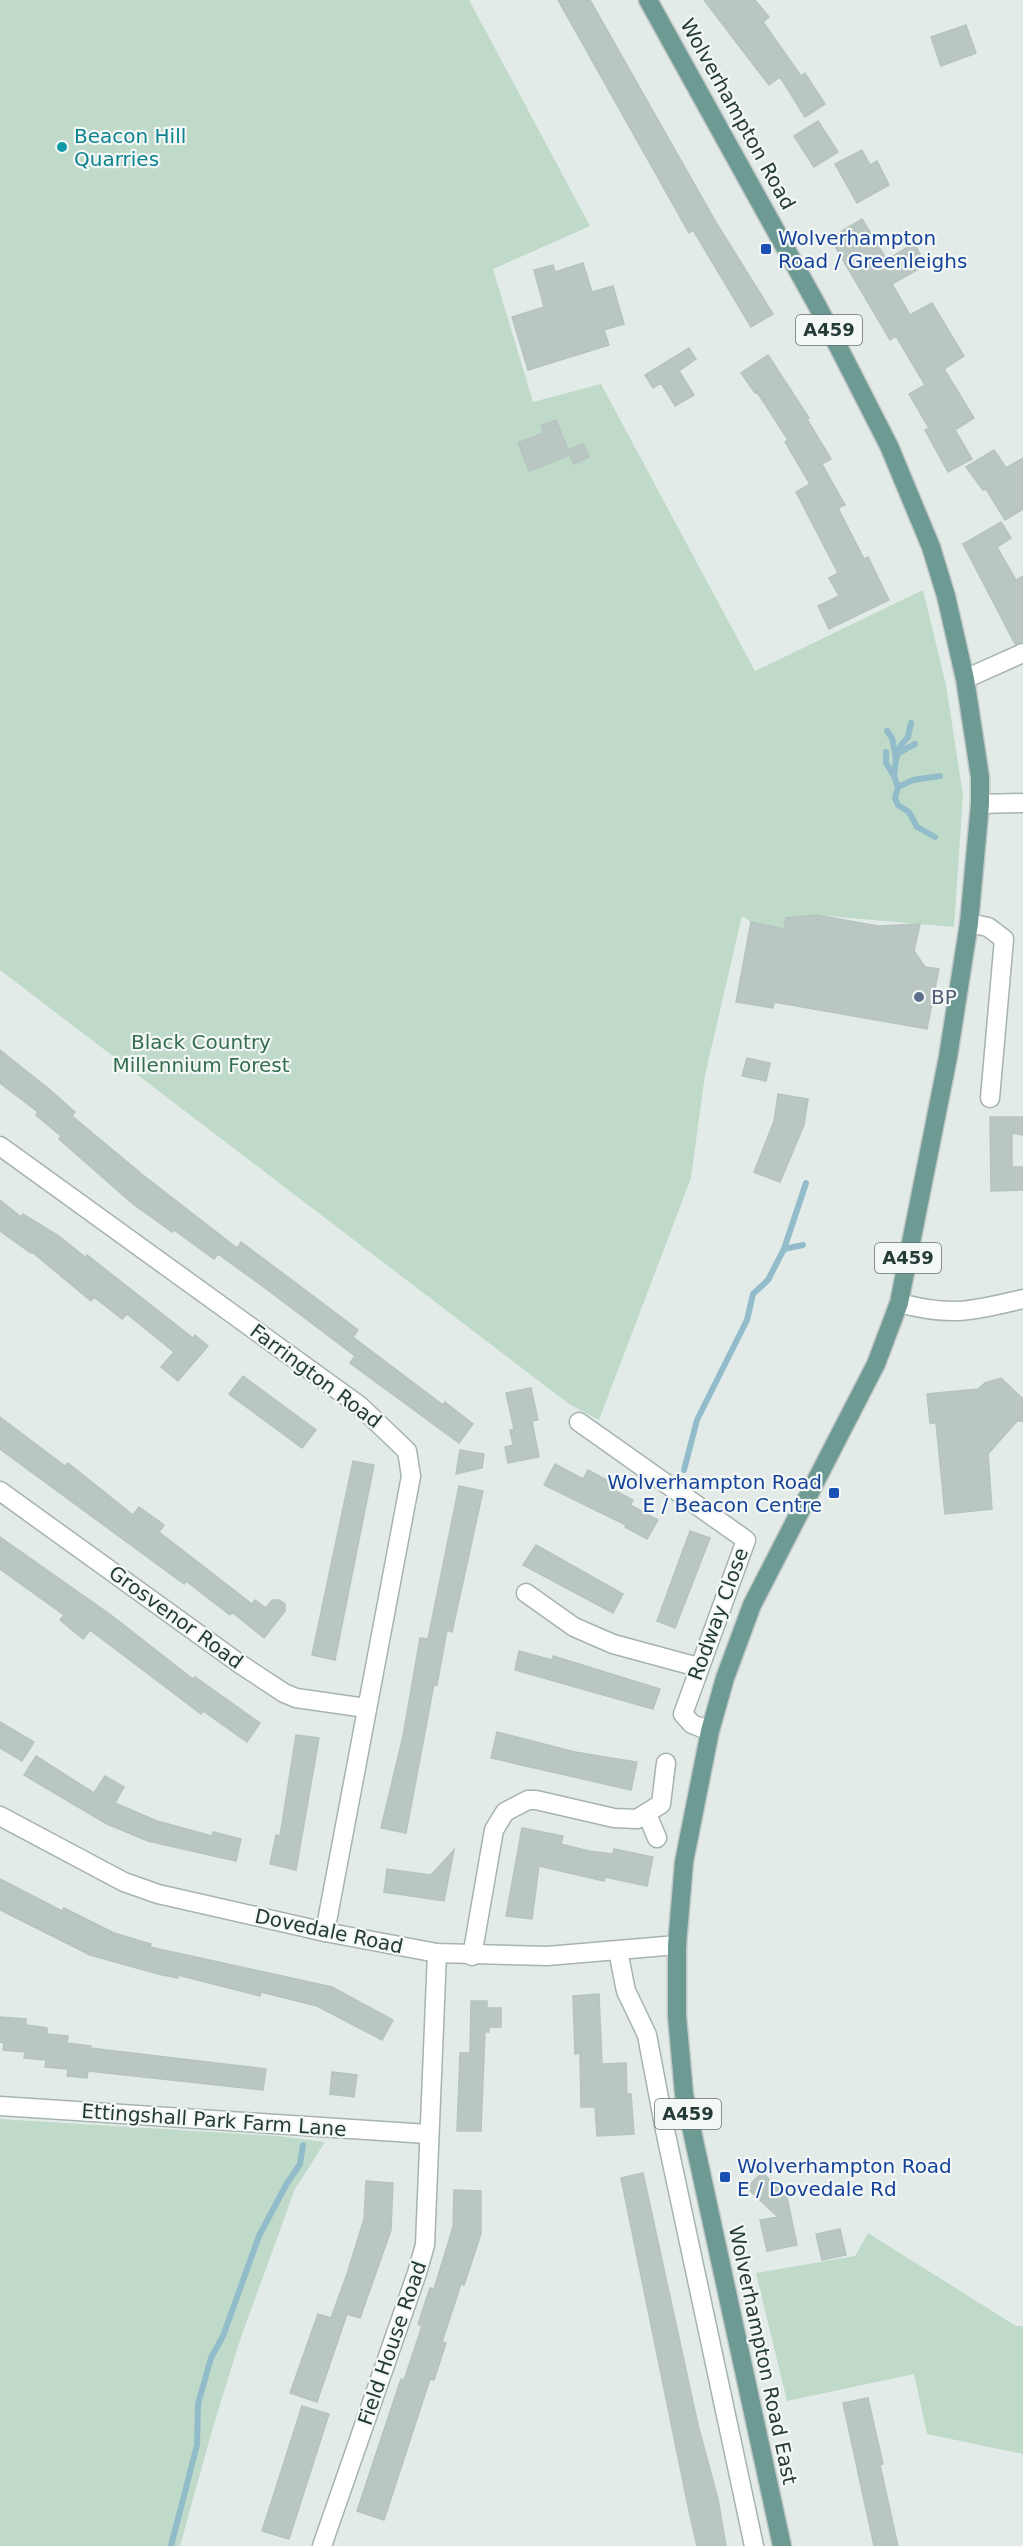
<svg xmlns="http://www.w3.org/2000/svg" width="1023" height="2546" viewBox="0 0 1023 2546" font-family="'DejaVu Sans',sans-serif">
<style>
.green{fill:#bfdac9}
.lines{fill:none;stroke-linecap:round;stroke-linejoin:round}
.stream{stroke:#92bcca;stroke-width:6}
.building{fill:#b9c6c2;stroke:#b6c4c0;stroke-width:1.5}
.minor-casing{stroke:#a6b3af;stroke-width:21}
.tertiary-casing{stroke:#a6b3af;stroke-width:21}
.primary-casing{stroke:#c2c8c7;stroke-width:21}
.minor{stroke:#fff;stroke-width:18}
.tertiary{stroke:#fff;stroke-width:18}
.primary{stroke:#6d9b94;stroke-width:18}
.culture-dot{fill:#0f9aa8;stroke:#f3f8f6;stroke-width:2}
.transit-dot{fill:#1a4fb4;stroke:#f3f8f6;stroke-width:2}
.service-dot{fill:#5c6f8a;stroke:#f3f8f6;stroke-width:2}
.labels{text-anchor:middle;stroke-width:4.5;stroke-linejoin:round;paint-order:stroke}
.shield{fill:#f3f8f6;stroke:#637470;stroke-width:1.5}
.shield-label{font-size:18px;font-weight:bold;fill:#253b37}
.street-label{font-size:20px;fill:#253b37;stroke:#f3f8f6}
.culture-label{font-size:20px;fill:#0d838f;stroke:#f3f8f6;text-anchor:start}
.transit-label{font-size:20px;fill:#164399;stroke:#f3f8f6;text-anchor:start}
.service-label{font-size:20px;fill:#4e5e75;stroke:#f3f8f6;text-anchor:start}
.park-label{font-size:20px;fill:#346d4f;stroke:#f3f8f6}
</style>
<rect width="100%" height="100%" fill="#e3ebe8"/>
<!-- green -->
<path class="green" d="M0,0H469L590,226L493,269L533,402L601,384L755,671L923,590L946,685L963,795L954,927L815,915L787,918L785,929L751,922L742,916L705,1075L691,1178L599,1420L569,1404L0,970Z
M0,2119L278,2136L325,2142L295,2189L240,2340L213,2427L180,2546H0Z
M868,2233L1016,2326H1023V2454L927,2434L914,2374L787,2401L756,2273L855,2256Z"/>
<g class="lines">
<!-- stream -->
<path class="stream" d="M911,723L908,737L901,745L896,759L894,776L898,787L895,798L898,805L909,812L917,827L935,837
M887,731L892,738L896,758
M886,752V763L894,776
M900,752L915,744
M898,787L913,780L940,776
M784,1249L803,1245
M684,1470L697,1420L747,1320L753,1294L768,1280L784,1249L806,1183
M171,2546L197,2445L198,2404L211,2358L223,2336L259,2236L286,2185L300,2164L303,2145"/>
</g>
<!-- building -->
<path class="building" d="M558,0H590L717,224L773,314L751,327L693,230L689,233Z
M704,0H755L769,17L763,22L801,76L805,73L825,104L805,117L780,77L769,85Z
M966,25L976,53L941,66L931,37Z
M818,121L838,152L814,167L794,136Z
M862,150L870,165L877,161L889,185L857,203L835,164Z
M862,219L887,260L914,243L926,265L892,284L910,315L932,303L964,356L944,369L974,418L955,430L972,459L948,472L925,430L929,428L909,394L925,385L896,336L890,340L830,238Z
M583,263L592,292L613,286L624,324L604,330L609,345L528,370L512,317L544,307L534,270L553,265L555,272Z
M689,348L696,359L679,371L694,395L675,406L661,383L653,388L645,375Z
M768,355L809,418L807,419L831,459L822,464L845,505L838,508L864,559L868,557L889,600L829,629L818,606L839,596L829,578L838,573L796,492L810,484L785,442L788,440L757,392L755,393L741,373Z
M556,420L568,450L583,444L589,457L574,464L569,453L570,455L529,471L518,443L544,433L541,426Z
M994,450L1006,468L1023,458V509L1005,520L986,489L983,490L966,467Z
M1001,522L1011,538L997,547L1016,580L1023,576V642L1015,644L963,544Z
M816,915L878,926L920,924L914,951L925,967L939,969L927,1029L774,1002L773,1008L736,1002L751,922L784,929L786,918Z
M0,1050L49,1089L75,1112L72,1116L143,1175L237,1248L241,1242L316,1298L358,1330L353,1337L443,1405L445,1402L473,1424L459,1443L350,1363L355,1356L261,1285L218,1254L214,1259L174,1230L172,1232L133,1204L59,1139L61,1136L36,1115L38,1112L0,1083Z
M747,1058L770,1063L766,1081L742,1076Z
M778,1094L808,1099L804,1125L780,1182L754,1172L774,1121Z
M990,1117H1023V1135L1012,1133V1167H1023V1190L991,1191Z
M0,1200L21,1217L23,1214L59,1236L85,1257L87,1255L193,1338L195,1335L208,1346L178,1381L161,1367L174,1352L127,1314L122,1319L94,1297L91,1301L32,1252L31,1253L0,1231Z
M243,1376L316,1430L302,1448L229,1394Z
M1001,1378L1023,1399V1421H1017L988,1454L992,1509L945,1514L936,1423H930L927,1394L978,1389L985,1383Z
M531,1388L538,1420L532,1421L539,1457L508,1463L505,1447L513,1445L510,1430L514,1429L506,1393Z
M0,1417L65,1466L68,1463L133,1515L139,1507L164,1525L159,1532L252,1604L255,1600L266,1608L272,1600H279L285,1604V1611L264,1638L232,1612L230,1615L186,1581L184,1584L0,1449Z
M460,1450L484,1454L482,1468L456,1474Z
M353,1461L374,1465L335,1660L312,1655Z
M555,1464L583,1479L588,1470L611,1482L608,1487L633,1500L630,1505L658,1520L647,1539L625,1527L626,1525L544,1485Z
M459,1486L483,1491L452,1632L447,1630L437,1685L434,1684L406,1833L381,1828L403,1736L420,1638L428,1639Z
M690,1531L710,1538L675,1628L657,1621Z
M0,1537L111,1615L193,1679L195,1677L260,1723L247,1742L203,1711L201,1714L90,1630L83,1639L60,1620L64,1615L0,1569Z
M536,1545L623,1594L613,1613L523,1565Z
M519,1651L552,1660L553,1656L660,1689L653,1709L515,1670Z
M0,1722L34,1742L22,1761L0,1748Z
M497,1732L575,1752L637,1762L631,1790L491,1758Z
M296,1735L319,1738L296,1870L270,1864L276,1835L280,1836Z
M36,1756L94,1793L105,1776L124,1787L115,1803L157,1821L212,1836L213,1832L241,1839L236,1861L148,1841L107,1824L24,1775Z
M522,1828L563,1836L561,1844L589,1851L613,1854L614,1849L653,1857L647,1886L605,1877L604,1881L539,1866L532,1919L506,1916Z
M454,1850L444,1901L384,1892L387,1869L431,1875Z
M0,1879L62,1911L64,1908L114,1933L151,1944L150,1947L332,1987L393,2020L382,2040L317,2006L261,1992L260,1996L178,1975V1978L158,1974L90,1955L0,1910Z
M599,1994L602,2064L626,2063L627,2094H631L634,2134L597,2136L595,2107H581L580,2053L575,2054L573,1996Z
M471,2001H487V2008H501V2027H489V2032H485L481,2131H457L460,2053H470Z
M0,2017L26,2019V2025L47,2028V2034L68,2036L67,2043L91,2046L90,2048L266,2069L263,2090L88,2071L87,2078L67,2076L68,2069L45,2067L46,2060L24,2058L25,2052L3,2050L4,2043L0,2042Z
M332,2072L357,2075L354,2097L330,2094Z
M762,2172L787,2197L797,2245L767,2251L760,2220L778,2217L747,2188Z
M643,2173L698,2425L718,2499L726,2546H697L689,2511L621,2178Z
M366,2181L393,2183L391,2230L360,2318L347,2314L317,2402L290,2393L318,2314L331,2318L347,2274L364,2219Z
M454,2190L481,2191V2234L464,2285L461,2284L442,2342L446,2343L434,2380L430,2379L384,2520L357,2511L401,2379L404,2380L422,2326L418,2324L430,2288L434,2289L453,2227Z
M840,2229L846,2255L822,2260L816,2234Z
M868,2398L883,2464L880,2465L898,2546H874L843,2403Z
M302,2406L329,2414L289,2539L262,2531Z"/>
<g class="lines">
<defs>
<path id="minor" d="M965,679L1023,653
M969,923L988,927L1004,939L990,1098
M0,1146L360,1406L407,1451L411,1476L325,1932
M899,1303C953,1317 971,1311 1023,1299
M579,1422L746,1540L683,1714L692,1724L710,1731
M0,1491L240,1664L284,1693L296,1698L366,1708
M526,1593L574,1627L613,1644L698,1667
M647,1814L657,1838
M618,1951L626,1991L647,2035L665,2130L754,2546
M472,1956L494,1830L505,1812L528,1800H536L614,1818L637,1819L661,1804L666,1763
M0,2106L428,2134
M322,2546L417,2273L425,2245L437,1953"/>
<path id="tertiary" d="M980,804L1023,803
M0,1816L124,1882L158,1894L325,1932L437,1953L547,1956L677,1945"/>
<path id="primary" d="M648,0L818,307L889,446L931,547L946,596L965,679L980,777V804L969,923L948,1057L899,1303L876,1364L752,1605L725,1678L710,1731L684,1862L677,1945V2016L684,2094L782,2546"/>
</defs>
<!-- minor casing -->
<use href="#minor" class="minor-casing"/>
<!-- tertiary casing -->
<use href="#tertiary" class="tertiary-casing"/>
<!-- primary casing -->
<use href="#primary" class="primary-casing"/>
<!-- minor -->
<use href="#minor" class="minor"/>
<!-- tertiary -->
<use href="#tertiary" class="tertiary"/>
<!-- primary -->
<use href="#primary" class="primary"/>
</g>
<!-- markers -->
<circle class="culture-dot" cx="62" cy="147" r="6"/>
<g class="transit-dot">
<rect x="760" y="243" width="12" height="12" rx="3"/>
<rect x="828" y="1487" width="12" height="12" rx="3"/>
<rect x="719" y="2171" width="12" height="12" rx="3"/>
</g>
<circle class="service-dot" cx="919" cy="997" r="6"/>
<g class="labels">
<!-- shield labels -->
<g class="shield">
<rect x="796" y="315" width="66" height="30" rx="4.5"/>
<rect x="875" y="1243" width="66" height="30" rx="4.5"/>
<rect x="655" y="2099" width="66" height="30" rx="4.5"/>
</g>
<g class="shield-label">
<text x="829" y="336">A459</text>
<text x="908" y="1264">A459</text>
<text x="688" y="2120">A459</text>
</g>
<!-- street labels -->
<g class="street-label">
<text transform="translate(738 114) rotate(61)" y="7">Wolverhampton Road</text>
<text transform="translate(316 1376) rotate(37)" y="7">Farrington Road</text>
<text transform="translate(718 1614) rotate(-70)" y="7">Rodway Close</text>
<text transform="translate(176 1617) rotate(36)" y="7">Grosvenor Road</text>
<text transform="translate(329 1931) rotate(12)" y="7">Dovedale Road</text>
<text transform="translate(214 2120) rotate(4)" y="7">Ettingshall Park Farm Lane</text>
<text transform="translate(392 2343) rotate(-71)" y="7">Field House Road</text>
<text transform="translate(763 2355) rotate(78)" y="7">Wolverhampton Road East</text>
</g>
<!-- culture labels -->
<g class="culture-label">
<text x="74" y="143">Beacon Hill<tspan x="74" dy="23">Quarries</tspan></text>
</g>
<!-- transit labels -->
<g class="transit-label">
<text x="778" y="245">Wolverhampton<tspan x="778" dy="23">Road / Greenleighs</tspan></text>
<text x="822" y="1489" text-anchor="end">Wolverhampton Road<tspan x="822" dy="23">E / Beacon Centre</tspan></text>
<text x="737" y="2173">Wolverhampton Road<tspan x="737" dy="23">E / Dovedale Rd</tspan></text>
</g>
<!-- service labels -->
<g class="service-label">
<text x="931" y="1004">BP</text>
</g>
<!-- park labels -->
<g class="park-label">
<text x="201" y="1049">Black Country<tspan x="201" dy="23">Millennium Forest</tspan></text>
</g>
</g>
</svg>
